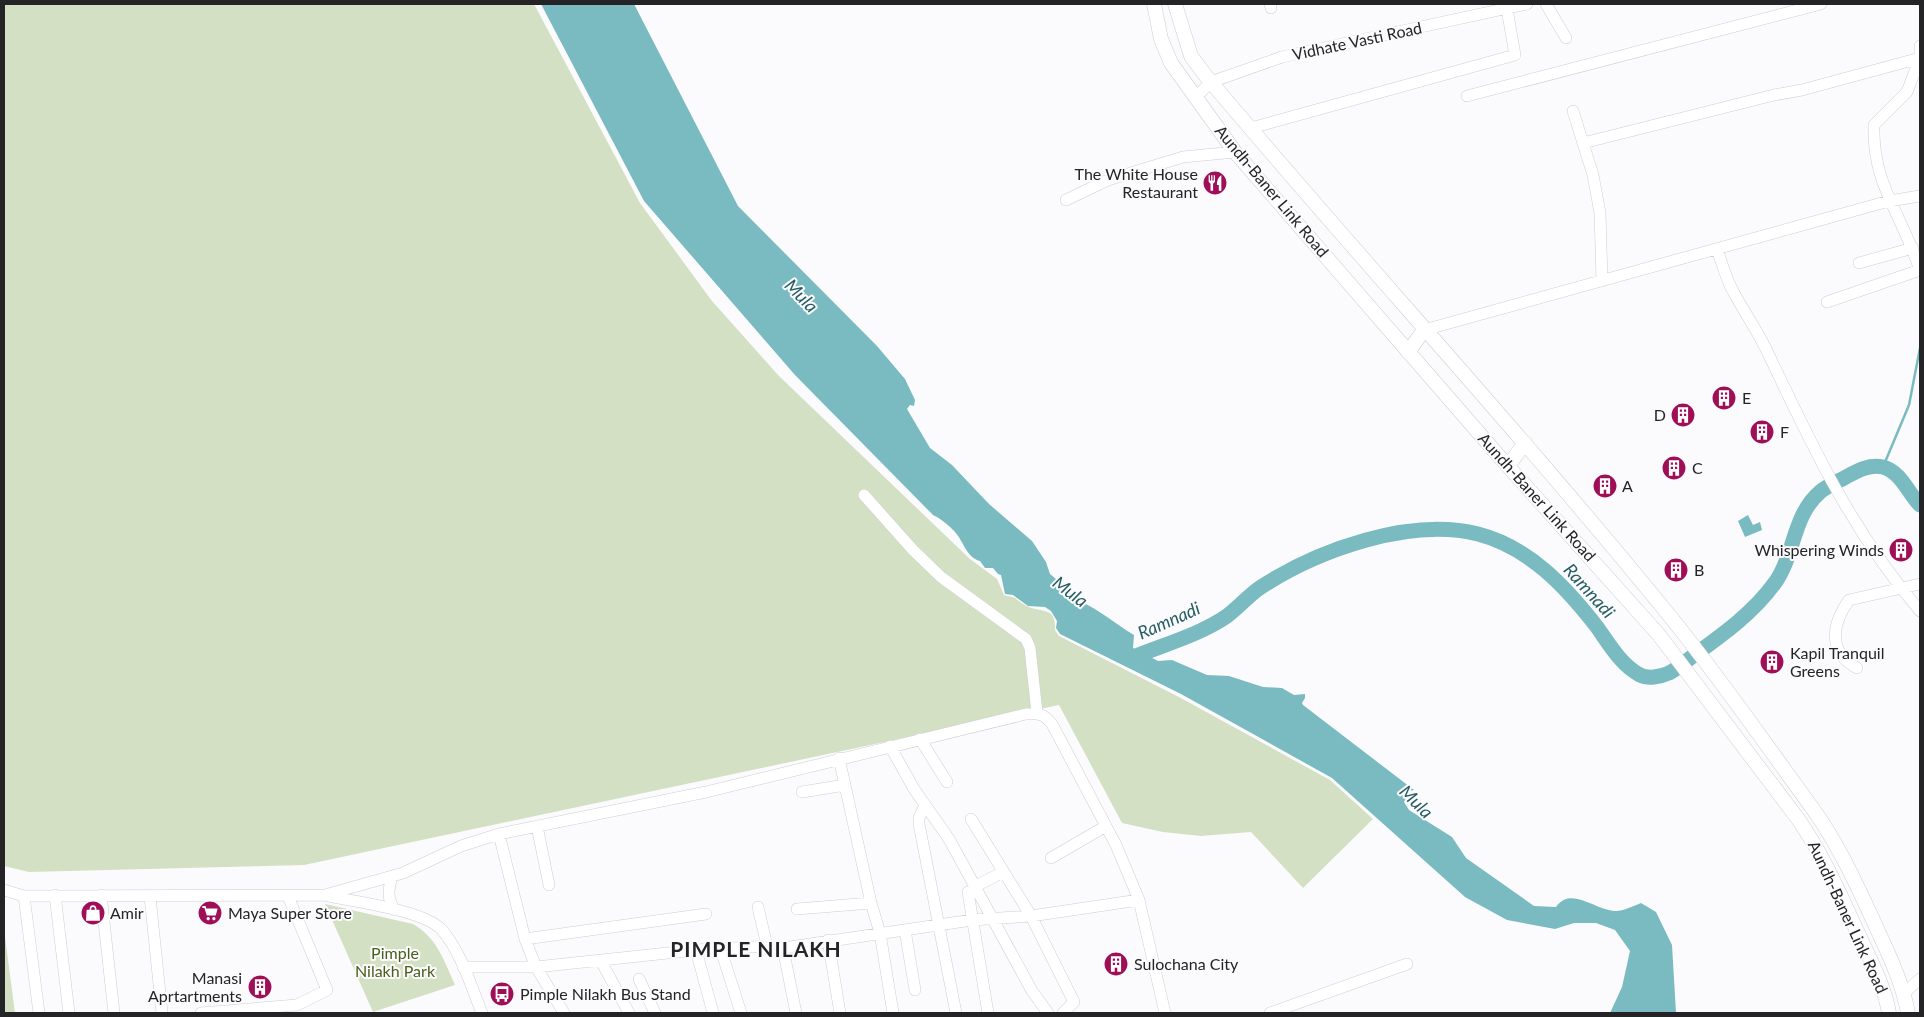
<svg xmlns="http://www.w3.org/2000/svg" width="1924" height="1017" viewBox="0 0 1924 1017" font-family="Lato,sans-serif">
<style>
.green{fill:#d4e0c3}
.water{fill:#79bbc0}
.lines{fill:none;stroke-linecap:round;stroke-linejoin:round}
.stream{stroke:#79bbc0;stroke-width:2.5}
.river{stroke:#79bbc0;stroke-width:15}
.minor-casing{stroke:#ceced4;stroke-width:12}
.major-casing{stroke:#ceced4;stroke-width:15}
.minor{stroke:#fff;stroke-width:11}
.major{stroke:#fff;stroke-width:14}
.labels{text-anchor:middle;stroke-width:4;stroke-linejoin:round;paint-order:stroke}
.street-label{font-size:16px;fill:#242426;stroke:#fbfbfe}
.poi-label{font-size:16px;fill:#242426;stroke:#fbfbfe;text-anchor:start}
.park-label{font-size:16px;fill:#485f1b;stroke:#fbfbfe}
.water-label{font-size:18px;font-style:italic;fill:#265e62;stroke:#fbfbfe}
.district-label{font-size:21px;font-weight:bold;letter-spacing:1px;fill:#242426;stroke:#fbfbfe}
</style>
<rect width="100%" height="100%" fill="#fbfbfe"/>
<!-- green -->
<path class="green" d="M4,4H534L640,203L712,301L779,376L970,559L997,579L1004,595C1008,597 1012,596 1015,598C1020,602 1024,605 1029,607C1044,613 1056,607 1055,630L1059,636L1179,697L1330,780L1373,819L1303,888L1251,832L1201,836L1163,832L1122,823L1059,705L304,865L29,872L4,866Z
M325,904L413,924C437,938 444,960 455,985L373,1012Z
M4,929L15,1013H4Z"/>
<!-- water -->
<path class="water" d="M541,4H634L738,206L877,346L905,379L915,400L914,406L910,405L907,409L930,448L952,465L989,504L1032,541L1046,562L1050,574L1079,598L1081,602C1097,608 1117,625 1134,635L1133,648L1158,661L1172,660L1207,675L1229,676L1263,687L1282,688L1294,695L1305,694V698L1302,703L1303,705L1414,790L1410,791L1404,802L1409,810L1452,837L1466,858L1534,906L1556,907C1570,886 1594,909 1614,911C1622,912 1633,906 1641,903L1656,912L1672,945L1676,1013H1610L1622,987L1630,951L1615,930L1596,923H1574L1555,929L1507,920L1465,897L1332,778L1181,694L1060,634L1056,628L1057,621L1051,611L1045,607L1028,606L1013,595L1005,594L1001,575L998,574L993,568H985L980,561C966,557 964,542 955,532C949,525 941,519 933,515L795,375L644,201Z
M1748,515L1753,525L1760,522L1762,530L1745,537L1738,521Z"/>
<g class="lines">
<!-- stream -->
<path class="stream" d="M1883,467L1909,405L1920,348"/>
<!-- river -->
<path class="river" d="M1136,656C1166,644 1201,634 1227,616C1239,607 1249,595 1261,587C1318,550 1410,517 1478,534C1529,547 1566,587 1597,627C1609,644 1621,665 1640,675C1648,679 1660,677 1669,673C1677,669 1685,662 1693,656C1722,635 1753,613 1774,584C1795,556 1792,516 1820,492C1827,486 1837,482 1846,477C1857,471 1869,464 1883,467C1901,472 1908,493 1920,505"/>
<defs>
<path id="minor" d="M1270,4L1271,8
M1546,4L1566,38
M1920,46V58L1907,92L1874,125C1872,186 1904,217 1920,271
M1467,96L1821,4
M1196,97L1211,82L1282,57L1527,4
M1573,111L1593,175L1600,213L1602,281
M1251,128L1515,55L1507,9
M1583,143L1774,95L1802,90L1920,58
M1066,200L1108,180L1183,157L1235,152
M1717,249C1722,263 1726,279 1733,291C1744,312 1757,330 1767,351C1812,446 1851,530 1920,611
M1859,263L1913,248
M1827,302L1920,270
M1424,330L1889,201L1920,196
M864,495L913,550L941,577L1026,639L1030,648L1037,713
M1857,668C1827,652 1832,624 1849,600L1920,584
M920,739L947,782
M890,746L914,789L949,839L1032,991L1048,1013
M839,758L871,903L880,933L893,1013
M802,792L845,785
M925,805L919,818V824L956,1013
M971,819L1031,916L1074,1002L1063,1013
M537,826L549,885
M499,834L525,939L536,967L564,1013
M1051,858L1106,826
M392,877C388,890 387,899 395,910
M976,886L1003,872
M4,890L24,896L325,895L403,873L461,846L499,834L706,792L1026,714C1039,713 1044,714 1052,724L1116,845L1139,900L1165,1013
M968,892L988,1013
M55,895L69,1013
M101,895L114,1013
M24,896L39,1013
M328,896C355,902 424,910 442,930C461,952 471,986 482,1013
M150,897L162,1013
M758,907L767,946
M797,909L871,903
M905,930L915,990
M525,939L706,914
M828,940L840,1013
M783,948L796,1013
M696,950L713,1013
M721,950L741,1013
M601,961L629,1013
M463,967H536L696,950L767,946L783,948L972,920L1031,916L1139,900
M639,979L655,1013
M1904,993L1920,979
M201,1013L297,1005L327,990L288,896
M1270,1013L1407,964"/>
<path id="major" d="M1154,4L1161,39L1171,63L1235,152L1498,455L1659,635L1798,819C1823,855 1839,892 1857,931C1869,958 1884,984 1889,1013
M1175,4L1191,56L1205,75C1359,258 1522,434 1673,620C1722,681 1767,746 1813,809C1838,844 1855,881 1873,920C1887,951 1902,980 1908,1013
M1408,352L1424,330
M1508,466L1525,443"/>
</defs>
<!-- minor casing -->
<use href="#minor" class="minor-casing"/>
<!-- major casing -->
<use href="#major" class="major-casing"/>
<!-- minor -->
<use href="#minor" class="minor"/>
<!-- major -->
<use href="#major" class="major"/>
</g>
<!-- icons -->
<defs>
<symbol id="restaurant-disc" viewBox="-11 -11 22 22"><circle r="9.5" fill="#9f0f58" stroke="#fbfbfe"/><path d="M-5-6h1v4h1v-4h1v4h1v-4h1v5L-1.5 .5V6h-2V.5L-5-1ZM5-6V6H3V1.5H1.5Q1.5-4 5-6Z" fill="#fff"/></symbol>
<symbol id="building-disc" viewBox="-11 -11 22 22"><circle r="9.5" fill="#9f0f58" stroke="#fbfbfe"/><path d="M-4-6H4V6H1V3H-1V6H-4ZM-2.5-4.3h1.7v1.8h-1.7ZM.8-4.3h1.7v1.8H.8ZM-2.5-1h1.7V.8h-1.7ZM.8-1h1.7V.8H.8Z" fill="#fff"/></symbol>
<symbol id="shop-disc" viewBox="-11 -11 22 22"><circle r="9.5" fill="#9f0f58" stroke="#fbfbfe"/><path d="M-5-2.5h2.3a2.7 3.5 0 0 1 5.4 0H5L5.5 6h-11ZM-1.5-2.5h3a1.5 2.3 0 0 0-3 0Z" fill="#fff"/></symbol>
<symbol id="supermarket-disc" viewBox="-11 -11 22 22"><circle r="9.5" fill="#9f0f58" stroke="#fbfbfe"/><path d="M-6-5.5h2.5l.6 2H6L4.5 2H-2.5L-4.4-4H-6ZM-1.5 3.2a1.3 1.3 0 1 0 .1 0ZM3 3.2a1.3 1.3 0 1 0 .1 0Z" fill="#fff"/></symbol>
<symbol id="bus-disc" viewBox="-11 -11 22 22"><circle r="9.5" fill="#9f0f58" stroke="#fbfbfe"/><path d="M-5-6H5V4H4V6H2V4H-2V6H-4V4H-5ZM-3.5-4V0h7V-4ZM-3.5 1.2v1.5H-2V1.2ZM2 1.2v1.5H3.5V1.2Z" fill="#fff"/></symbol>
</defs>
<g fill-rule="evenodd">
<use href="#restaurant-disc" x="1201" y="169" width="28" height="28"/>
<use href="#building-disc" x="1710" y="384" width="28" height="28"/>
<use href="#building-disc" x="1669" y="401" width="28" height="28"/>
<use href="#building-disc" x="1748" y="418" width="28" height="28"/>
<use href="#building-disc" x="1660" y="454" width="28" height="28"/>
<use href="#building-disc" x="1591" y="472" width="28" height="28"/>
<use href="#building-disc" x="1887" y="536" width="28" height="28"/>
<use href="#building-disc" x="1662" y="556" width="28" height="28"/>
<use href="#building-disc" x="1758" y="648" width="28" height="28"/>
<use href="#shop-disc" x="79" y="899" width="28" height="28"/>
<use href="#supermarket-disc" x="196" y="899" width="28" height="28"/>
<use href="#building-disc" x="1102" y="950" width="28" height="28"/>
<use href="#building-disc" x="246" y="973" width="28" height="28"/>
<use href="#bus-disc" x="488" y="980" width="28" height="28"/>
</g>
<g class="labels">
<!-- street labels -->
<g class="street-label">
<text transform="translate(1357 41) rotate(-12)" y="6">Vidhate Vasti Road</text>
<text transform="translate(1272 191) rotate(50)" y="6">Aundh-Baner Link Road</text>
<text transform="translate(1537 497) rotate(48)" y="6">Aundh-Baner Link Road</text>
<text transform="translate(1848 917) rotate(65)" y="6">Aundh-Baner Link Road</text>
</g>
<!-- poi labels -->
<g class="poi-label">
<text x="1198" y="180" text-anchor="end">The White House<tspan x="1198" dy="18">Restaurant</tspan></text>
<text x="1742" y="404">E</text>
<text x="1666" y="421" text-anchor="end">D</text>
<text x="1780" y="438">F</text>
<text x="1692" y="474">C</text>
<text x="1622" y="492">A</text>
<text x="1884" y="556" text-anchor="end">Whispering Winds</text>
<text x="1694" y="576">B</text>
<text x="1790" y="659">Kapil Tranquil<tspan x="1790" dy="18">Greens</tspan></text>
<text x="110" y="919">Amir</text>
<text x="228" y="919">Maya Super Store</text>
<text x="1134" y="970">Sulochana City</text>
<text x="242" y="984" text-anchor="end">Manasi<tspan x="242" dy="18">Aprtartments</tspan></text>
<text x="520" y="1000">Pimple Nilakh Bus Stand</text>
</g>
<!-- park labels -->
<g class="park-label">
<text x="395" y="959">Pimple<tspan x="395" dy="18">Nilakh Park</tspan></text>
</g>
<!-- water labels -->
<g class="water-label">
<text transform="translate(801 296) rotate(46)" y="6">Mula</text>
<text transform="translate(1589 591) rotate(48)" y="6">Ramnadi</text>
<text transform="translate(1070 592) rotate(37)" y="6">Mula</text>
<text transform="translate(1169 621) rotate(-24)" y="6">Ramnadi</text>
<text transform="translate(1416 802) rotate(45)" y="6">Mula</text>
</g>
<!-- district labels -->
<g class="district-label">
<text x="756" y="957">PIMPLE NILAKH</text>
</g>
</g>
<!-- border -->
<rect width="1924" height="1017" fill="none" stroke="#242426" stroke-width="10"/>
</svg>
